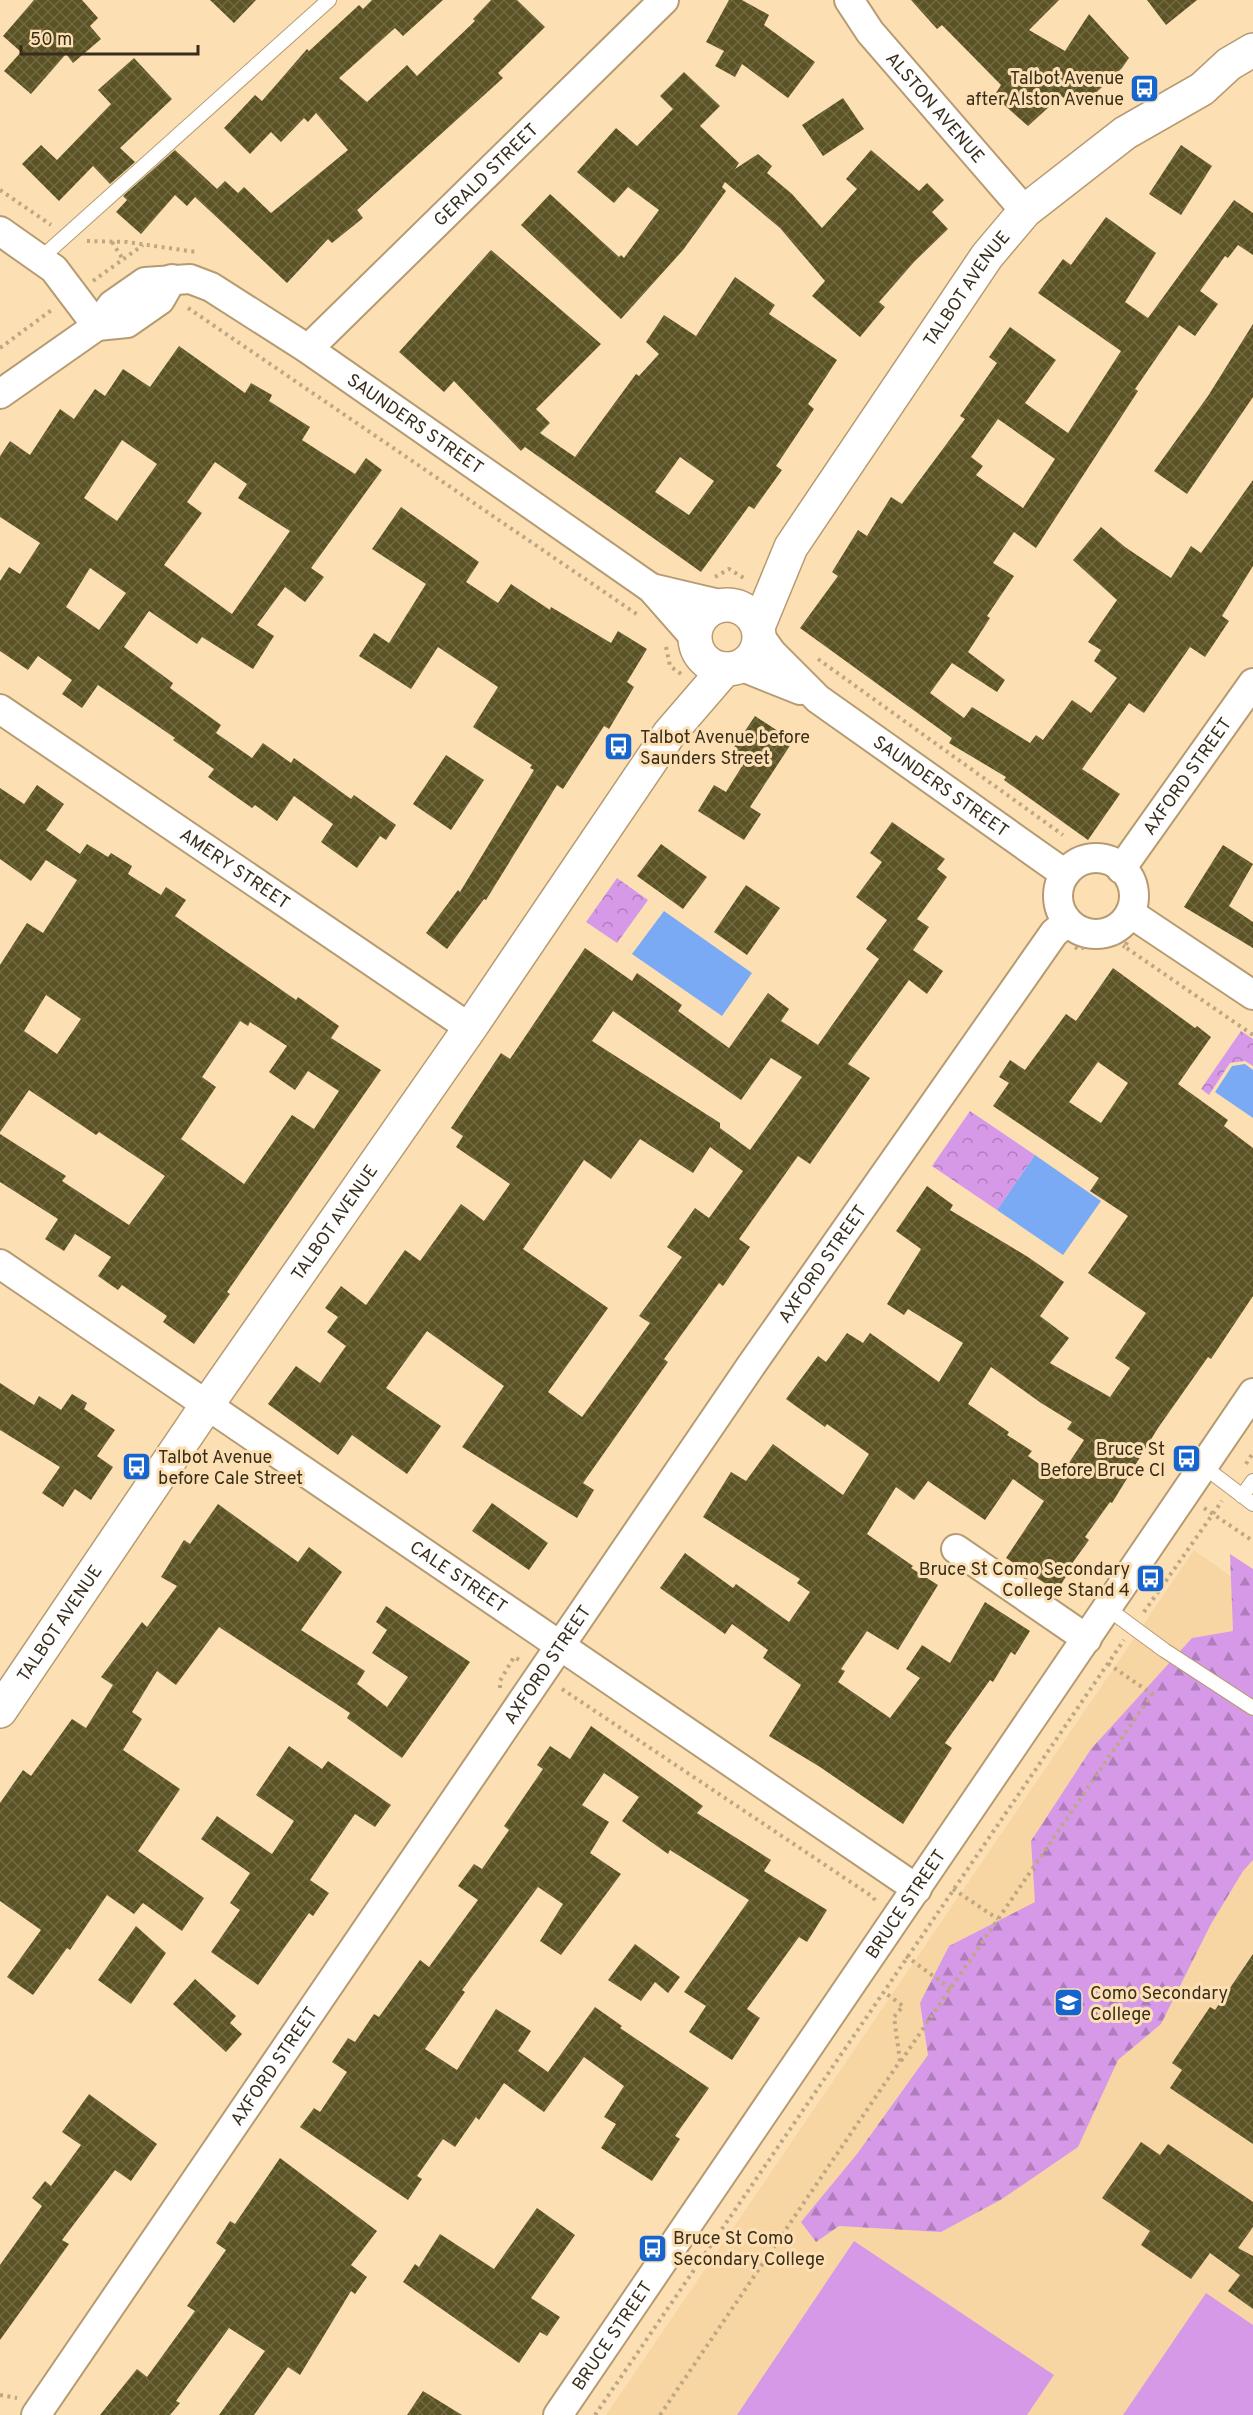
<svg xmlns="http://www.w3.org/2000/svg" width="1253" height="2415" viewBox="0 0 1253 2415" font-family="Overpass,sans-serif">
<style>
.built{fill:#f7d6a3}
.grass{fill:#d699e8}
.forest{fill:url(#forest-firs)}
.park{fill:url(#park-crowns)}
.water{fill:#7aaaf3}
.building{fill:url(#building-cross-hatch);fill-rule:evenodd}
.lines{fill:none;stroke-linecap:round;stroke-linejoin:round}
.lane-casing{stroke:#b69b72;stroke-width:16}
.street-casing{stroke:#b69b72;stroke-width:32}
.secondary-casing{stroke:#b69b72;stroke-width:36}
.path{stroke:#bea783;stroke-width:4;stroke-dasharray:3 4.5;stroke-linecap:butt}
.lane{stroke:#fff;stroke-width:14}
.street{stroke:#fff;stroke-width:28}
.secondary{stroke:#fff;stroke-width:33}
.labels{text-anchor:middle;stroke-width:6;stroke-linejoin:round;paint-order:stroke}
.poi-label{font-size:18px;fill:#382d1b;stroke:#fce0b4;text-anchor:start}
.street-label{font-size:18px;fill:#382d1b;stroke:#fce0b4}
</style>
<defs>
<pattern id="forest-firs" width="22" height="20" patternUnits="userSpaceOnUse" patternTransform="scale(1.5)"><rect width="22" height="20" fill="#d699e8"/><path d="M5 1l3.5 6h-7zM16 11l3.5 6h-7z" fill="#af7dbb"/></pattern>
<pattern id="park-crowns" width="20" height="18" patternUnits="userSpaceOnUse" patternTransform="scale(1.5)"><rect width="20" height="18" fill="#d699e8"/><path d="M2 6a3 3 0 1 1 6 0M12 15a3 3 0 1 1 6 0" fill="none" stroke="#af7dbb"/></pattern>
<pattern id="building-cross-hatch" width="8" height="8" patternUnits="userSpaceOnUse" patternTransform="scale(1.5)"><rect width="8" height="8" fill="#5c5325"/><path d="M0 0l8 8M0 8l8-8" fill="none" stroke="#716943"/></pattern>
</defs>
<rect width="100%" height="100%" fill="#fce0b4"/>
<!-- built -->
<path class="built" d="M1194,1550L1253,1592V2415H606Z"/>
<!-- grass -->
<path class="grass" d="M854,2241L1054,2375L1027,2415H737Z
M1206,2293L1253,2325V2415H1123Z"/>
<!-- forest -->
<path class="forest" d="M1230,1554L1253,1569V1860L1243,1871L1211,1924L1161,2024L1118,2060L1078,2147L1002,2199L941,2232L839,2226L816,2242L801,2222L857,2154L928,2055L920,2003L949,1946L1035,1902L1031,1841L1091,1749L1192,1638L1233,1631Z"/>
<!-- park -->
<path class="park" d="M617,878L648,900L617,943L586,922Z
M1241,1031L1253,1039V1066L1245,1061L1230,1063L1209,1095L1201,1089Z
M970,1111L1035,1155L997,1210L932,1166Z"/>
<!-- water -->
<path class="water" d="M664,911L752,973L722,1016L632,954Z
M1245,1064L1253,1070V1118L1215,1092L1232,1066Z
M1035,1155L1101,1201L1063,1255L997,1210Z"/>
<!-- building -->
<path class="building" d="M34,0H82L98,18L90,26L101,39L73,63L66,54L31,94L4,71L21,52L3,36Z
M210,0H256L234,23Z
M372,0H443L403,36L395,28L339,78L367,102L407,65L417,76L475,21L473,19L491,0H517L545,27L498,73L503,78L357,210L363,218L332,243L328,239L287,283L195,197L187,206L175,195L141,234L116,212L127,200L123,196L175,150L217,189L225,181L238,193L244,187L271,213L348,150L316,113L308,122L304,118L281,142L271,132L250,154L224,128L255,95L262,101L307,49L309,51L359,5L363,9Z
M729,0H742L769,15L764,25L815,62L788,98L742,64L735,77L715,66L724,51L706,42Z
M911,0H1059L1029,30L1065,51L1089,14L1129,58L1122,68L1080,108L1061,96L1028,126L994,96L1001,85L942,25L937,29Z
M1147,0H1197L1166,25Z
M134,58L172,99L120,148L135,162L110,184L93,166L59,201L22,164L41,145L57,160L111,104L98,90Z
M684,72L720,106L700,126L739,163L735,169L758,154L772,166L767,173L792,194L822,228L857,189L846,179L871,150L919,191L927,183L944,200L932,212L948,229L914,262L879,302L885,307L860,337L812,296L825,281L780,228L725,182L722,187L726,191L683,250L621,319L521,225L550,194L619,257L621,255L624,258L659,210L628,187L614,203L577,172L616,128L637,146L673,109L660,96Z
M843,98L864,129L823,156L802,125Z
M1181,145L1212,166L1181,215L1149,194Z
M1234,200L1253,213V255L1238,245L1228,258L1225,256L1200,291L1218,304L1195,336L1179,325L1135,389L1138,391L1036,548L1014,532L993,563L1014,576L987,616L990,618L968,652L1005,680L997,692L952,663L930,693L964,718L972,707L1030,743L1036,735L1043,740L1072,700L1091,713L1117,678L1094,661L1101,650L1088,642L1117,600L1073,560L1101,527L1125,547L1171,578L1191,546L1201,553L1253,480V566L1222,616L1229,621L1205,657L1190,647L1144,713L1129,703L1082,769L1120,794L1088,840L1004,780L1006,777L949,743L952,738L800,628L838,576L832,572L858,530L867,536L891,497L902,504L965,419L960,416L997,363L989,357L1010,327L1056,360L1025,403L1068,433L1121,351L1038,293L1063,259L1071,265L1106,217L1156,253L1125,302L1148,318ZM998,419L1055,459L1023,508L976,475L983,466L971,457Z
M491,250L601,344L536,409L550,423L540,433L575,457L636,374L639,376L659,354L646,342L664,315L696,336L735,277L775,305L769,314L837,360L808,404L814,409L776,466L782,470L754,509L749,506L701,572L525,447L521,451L454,381L444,392L399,352ZM680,457L714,481L689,515L655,492Z
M1253,324V397L1187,494L1154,471L1208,396Z
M179,346L245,393L251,383L272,395L269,401L310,427L302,440L355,474L366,458L382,470L311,568L324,577L305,602L285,587L257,625L274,636L253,669L202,637L197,644L149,611L124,647L173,683L170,688L221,725L216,733L252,758L263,743L291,763L294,758L351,799L354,795L396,825L386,840L380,836L357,868L321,842L333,824L294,796L277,821L255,805L252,808L208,777L214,769L173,740L175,738L98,685L82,708L62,694L72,680L38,656L28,670L0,651V581L9,567L20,574L40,543L0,517V456L10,441L30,455L60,409L74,419L95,389L105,396L123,369L150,387ZM122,440L157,464L117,521L84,498ZM215,462L247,484L238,498L290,531L232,614L164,565L202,513L187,502ZM90,568L126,593L99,630L66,607Z
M401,507L479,562L466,582L498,603L511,584L550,610L551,607L611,643L618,631L647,649L627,682L634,687L609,729L604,726L563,789L557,785L486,900L484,899L447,949L426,933L458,890L460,892L534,770L530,768L532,765L473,727L498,687L438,647L411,689L359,656L374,633L389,643L426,584L372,549Z
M755,716L793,741L750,807L761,814L744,840L698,811L714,785L726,792L744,763L730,753Z
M446,755L484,780L451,830L413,804Z
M37,785L64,804L46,830L80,854L87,844L108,857L111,853L132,866L128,874L161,895L166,887L186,900L175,916L296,1000L298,997L339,1026L331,1038L381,1070L227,1292L230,1294L194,1344L163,1322L167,1316L122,1285L118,1290L98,1276L111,1257L75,1234L64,1251L45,1239L58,1219L0,1182V1134L66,1176L62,1181L129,1225L165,1176L99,1132L96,1135L29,1090L0,1132V965L27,923L43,933L77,880L46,860L31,881L0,859V788L24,804ZM46,995L81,1019L57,1054L24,1031ZM240,1021L248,1026L250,1022L287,1046L269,1072L295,1090L308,1071L339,1091L314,1129L292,1115L244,1184L181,1139L216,1087L202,1077Z
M892,822L945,859L937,869L947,877L917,919L929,927L913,950L943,971L927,994L909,980L848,1064L870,1078L810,1164L798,1156L739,1239L750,1247L723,1286L719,1283L664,1359L668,1362L583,1483L594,1490L577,1518L462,1447L504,1386L427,1331L386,1388L441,1426L407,1474L352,1435L338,1455L268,1404L296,1366L320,1383L346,1346L327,1332L338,1317L325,1308L341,1286L366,1305L405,1250L420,1261L461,1204L484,1221L510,1184L456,1147L463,1136L451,1128L501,1053L510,1059L585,948L632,981L637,973L682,1005L678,1011L729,1048L768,993L789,1009L781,1021L818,1045L879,959L866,949L887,920L856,897L882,862L870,853ZM613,1011L741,1100L771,1058L802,1077L750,1150L720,1128V1123L592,1041ZM640,1139L693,1173L710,1147L743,1171L709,1218L695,1208L667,1247L682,1257L639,1316L650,1323L582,1417L548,1392L608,1308L523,1249L584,1160L611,1179Z
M661,844L707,877L683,909L637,876Z
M1223,845L1253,864L1229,906L1253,922V948L1184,907Z
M746,885L780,908L747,955L714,932Z
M1113,968L1195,1028L1197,1026L1211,1037L1178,1084L1228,1120L1224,1126L1253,1148V1296L1211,1359L1208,1357L1158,1428L1112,1503L1110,1502L1085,1537L1089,1540L1068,1569L1070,1570L1057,1591L1006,1558L1044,1501L1013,1479L985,1520L928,1481L914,1500L896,1487L867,1534L913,1566L911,1568L938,1585L898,1650L867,1631L841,1669L845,1671L838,1682L890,1718L920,1678L906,1669L922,1645L950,1663L985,1602L1030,1631L1015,1655L1011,1652L993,1682L990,1680L945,1743L952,1748L903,1824L820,1767L769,1736L801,1685L763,1658L768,1650L732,1624L725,1634L660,1588L685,1553L733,1588L736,1584L789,1622L810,1592L797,1583L800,1579L703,1517L731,1472L746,1481L773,1444L843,1495L869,1454L827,1424L825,1427L786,1399L818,1356L826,1362L847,1333L863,1343L870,1333L939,1382L963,1343L908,1309L904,1315L887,1304L921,1249L896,1231L927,1186L953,1205L950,1210L1028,1257L1064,1282L1040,1316L1069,1338L1050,1363L1110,1397L1130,1368L1115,1358L1146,1313L1088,1273L1128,1216L1090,1191L1099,1178L993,1106L1009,1083L999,1077L1010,1060L1025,1070L1066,1014L1076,1021ZM1098,1062L1128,1083L1101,1123L1069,1102ZM991,1367L1041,1403L1072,1422L1067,1429L1084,1440L1059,1478L1028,1456L1032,1451L1007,1435L1009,1432L968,1404Z
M0,1383L34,1405L39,1396L61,1410L72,1394L87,1403L84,1409L115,1430L97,1456L113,1467L91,1500L75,1489L63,1507L42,1493L60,1467L0,1430Z
M492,1503L548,1543L529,1570L472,1531Z
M218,1504L298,1562L309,1547L342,1572L301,1630L365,1671L357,1684L387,1707L408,1677L372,1653L387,1630L376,1622L386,1606L470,1662L402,1758L347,1718L350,1713L219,1627L176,1685L157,1671L132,1712L142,1719L123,1750L180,1789L138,1851L204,1898L182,1931L143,1903L134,1914L107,1895L70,1950L67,1948L33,1995L7,1977L41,1930L0,1901V1803L23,1770L31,1776L72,1719L86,1728L113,1685L101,1677L142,1622L147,1627L177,1586L161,1577L184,1540L190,1544Z
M591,1726L703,1806L697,1813L771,1860L764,1871L827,1910L807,1942L799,1937L747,2009L760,2018L732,2060L689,2032L706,2006L684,1992L749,1900L670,1850L668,1854L622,1821L639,1797L604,1773L582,1805L609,1822L590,1853L621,1874L561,1955L540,1941L563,1904L538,1887L462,1990L465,1992L425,2049L457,2070L496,2009L531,2031L518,2051L548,2072L595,2007L622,2026L620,2028L709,2088L675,2136L680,2139L652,2181L601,2148L616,2124L604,2117L624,2086L584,2057L544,2112L504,2083L479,2120L476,2117L455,2147L443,2139L417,2176L422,2179L408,2200L300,2127L314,2108L320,2112L347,2072L332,2062L348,2038L355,2042L374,2014L379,2017L420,1960L429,1967L478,1900L458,1886L474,1864L482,1869L509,1830L504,1826L543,1769L537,1765L550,1746L570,1759Z
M289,1746L322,1769L328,1761L391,1805L375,1827L355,1814L310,1880L329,1893L313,1916L309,1913L258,1985L211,1952L240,1910L230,1903L250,1873L201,1839L217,1816L272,1854L294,1821L256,1795Z
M136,1926L166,1953L131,2004L98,1980Z
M635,1944L680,1977L668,1993L655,1982L641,2001L608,1980Z
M1253,1954V2144L1170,2088L1182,2070L1172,2063L1210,2007L1215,2010Z
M195,1979L236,2016L230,2023L242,2034L226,2052L173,2004Z
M89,2094L157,2144L131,2181L115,2170L62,2240L69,2244L0,2340V2265L42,2206L32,2198L45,2181L51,2186L81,2145L62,2132Z
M1141,2142L1160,2155L1168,2144L1253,2202V2227L1238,2248L1253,2256V2309L1228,2291L1240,2275L1210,2253L1191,2279L1141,2245L1150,2231L1102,2198Z
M280,2158L377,2231L351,2265L367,2277L355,2294L351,2291L300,2375L288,2367L254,2415H219L265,2351L229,2328L176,2401L180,2403L170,2415H100L137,2369L147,2377L195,2311L187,2306L226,2250L216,2243L230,2221L235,2224Z
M537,2208L575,2235L531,2298L560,2317L547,2336L540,2332L519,2363L403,2282L415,2264L419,2267L440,2234L494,2269Z
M423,2391L462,2415H407Z"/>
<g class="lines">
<defs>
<path id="lane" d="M40,259L329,0
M1203,1466L1253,1504
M1242,1496L1253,1481
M1107,1608L1164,1650L1253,1708"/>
<g id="street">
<path id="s1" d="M849,0L870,32L1025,211"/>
<path d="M0,231L54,269L97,326"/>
<path d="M97,326L127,323L160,300L172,279"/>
<path id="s2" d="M308,349L664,0"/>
<path id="s3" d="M0,394L97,326L112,305L145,282L190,279L211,287L308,349L651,588L695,638"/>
<path d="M651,588L723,605"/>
<path id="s4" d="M759,635L772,653L818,699L1065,874"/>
<path d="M740,666L800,690"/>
<path id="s5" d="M0,709L470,1028"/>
<circle cx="1096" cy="896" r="38"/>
<path id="s6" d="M1121,869L1253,683"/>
<path d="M1130,913L1253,995"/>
<path id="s7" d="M0,1264L917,1889"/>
<path d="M956,1549L1087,1639"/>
<path id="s8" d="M36,2415L750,1367L1054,933L1067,922"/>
<path id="s9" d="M558,2415L1253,1393"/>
</g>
<g id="secondary">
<circle cx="727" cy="637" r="32"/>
<path id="s10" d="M758,627L791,547L987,256L1025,211L1125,133L1202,89L1229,64L1253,50"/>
<path id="s11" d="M0,1711L207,1405L470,1028L669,734L725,669"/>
</g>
</defs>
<!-- lane casing -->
<use href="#lane" class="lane-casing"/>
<!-- street casing -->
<use href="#street" class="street-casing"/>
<!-- secondary casing -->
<use href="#secondary" class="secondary-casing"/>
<!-- path -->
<path class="path" d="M0,190L51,225
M87,241L127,242L196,252
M112,242L124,261
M93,281L143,245
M188,308L638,615
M0,348L53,309
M715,577L729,569L747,580
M666,647L670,666L684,676
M818,659L1063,835
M1127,942L1125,947L1253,1035
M1075,947L1080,950C1095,938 1108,936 1125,947
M1246,1464L1253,1453
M1204,1508L1253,1541
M1144,1612L1222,1501
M500,1688V1681L514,1657L521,1661
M562,1689L873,1897L876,1902
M953,1889L998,1919
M906,1956L951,1989
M901,2061L1152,1694L1107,1663
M0,2395L17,2398
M595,2415L1124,1640
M660,2415L900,2061L894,2017L903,2006L884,1992"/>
<!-- lane -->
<use href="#lane" class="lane"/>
<!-- street -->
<use href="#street" class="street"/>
<!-- secondary -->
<use href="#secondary" class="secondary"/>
</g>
<!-- icons -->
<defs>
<symbol id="bus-square" viewBox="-11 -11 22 22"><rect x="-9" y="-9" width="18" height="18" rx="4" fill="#1664ce" stroke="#fce0b4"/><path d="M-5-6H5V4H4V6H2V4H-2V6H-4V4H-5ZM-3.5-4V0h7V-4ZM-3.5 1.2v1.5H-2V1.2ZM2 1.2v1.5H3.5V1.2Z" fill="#fff"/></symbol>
<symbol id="school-square" viewBox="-11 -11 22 22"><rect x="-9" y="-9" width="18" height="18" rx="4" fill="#1664ce" stroke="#fce0b4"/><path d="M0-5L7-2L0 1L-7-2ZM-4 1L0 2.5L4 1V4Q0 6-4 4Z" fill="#fff"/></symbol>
</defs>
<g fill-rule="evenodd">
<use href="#bus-square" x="1128" y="72" width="33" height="33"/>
<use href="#bus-square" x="602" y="730" width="33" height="33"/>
<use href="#bus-square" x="1170" y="1442" width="33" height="33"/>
<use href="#bus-square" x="120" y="1450" width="33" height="33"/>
<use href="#bus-square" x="1134" y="1562" width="33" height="33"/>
<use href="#school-square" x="1052" y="1986" width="33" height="33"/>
<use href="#bus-square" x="636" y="2232" width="33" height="33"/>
</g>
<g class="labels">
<!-- poi labels -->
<g class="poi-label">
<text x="1124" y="84" text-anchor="end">Talbot Avenue<tspan x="1124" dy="21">after Alston Avenue</tspan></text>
<text x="640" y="743">Talbot Avenue before<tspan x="640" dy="21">Saunders Street</tspan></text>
<text x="1165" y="1455" text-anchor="end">Bruce St<tspan x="1165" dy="21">Before Bruce Cl</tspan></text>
<text x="158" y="1463">Talbot Avenue<tspan x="158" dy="21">before Cale Street</tspan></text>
<text x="1130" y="1575" text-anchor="end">Bruce St Como Secondary<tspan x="1130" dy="21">College Stand 4</tspan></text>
<text x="1090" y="1999">Como Secondary<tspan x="1090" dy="21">College</tspan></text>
<text x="673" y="2244">Bruce St Como<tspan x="673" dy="21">Secondary College</tspan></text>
</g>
<!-- street labels -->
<g class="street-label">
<text dy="6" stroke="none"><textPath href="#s1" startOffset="138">ALSTON AVENUE</textPath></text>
<text dy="6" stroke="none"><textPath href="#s2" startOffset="249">GERALD STREET</textPath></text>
<text dy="6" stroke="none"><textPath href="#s10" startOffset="399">TALBOT AVENUE</textPath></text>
<text dy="6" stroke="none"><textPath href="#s3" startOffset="498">SAUNDERS STREET</textPath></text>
<text dy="6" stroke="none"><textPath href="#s6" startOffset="114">AXFORD STREET</textPath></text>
<text dy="6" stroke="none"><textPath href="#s4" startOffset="238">SAUNDERS STREET</textPath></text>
<text dy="6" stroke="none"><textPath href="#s5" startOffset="284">AMERY STREET</textPath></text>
<text dy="6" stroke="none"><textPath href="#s11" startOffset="592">TALBOT AVENUE</textPath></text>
<text dy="6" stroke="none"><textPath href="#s8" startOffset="1394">AXFORD STREET</textPath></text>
<text dy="6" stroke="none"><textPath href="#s7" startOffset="555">CALE STREET</textPath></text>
<text dy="6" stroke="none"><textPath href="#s11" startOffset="106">TALBOT AVENUE</textPath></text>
<text dy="6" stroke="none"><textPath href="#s8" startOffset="908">AXFORD STREET</textPath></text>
<text dy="6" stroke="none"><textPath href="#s9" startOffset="618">BRUCE STREET</textPath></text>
<text dy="6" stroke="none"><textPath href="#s8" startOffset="422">AXFORD STREET</textPath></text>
<text dy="6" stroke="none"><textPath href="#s9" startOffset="96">BRUCE STREET</textPath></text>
</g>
</g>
<!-- scale -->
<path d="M21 45v9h177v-9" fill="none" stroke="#382d1b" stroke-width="3"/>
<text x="30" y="45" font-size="18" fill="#382d1b" stroke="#fce0b4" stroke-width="4.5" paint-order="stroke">50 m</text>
</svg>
